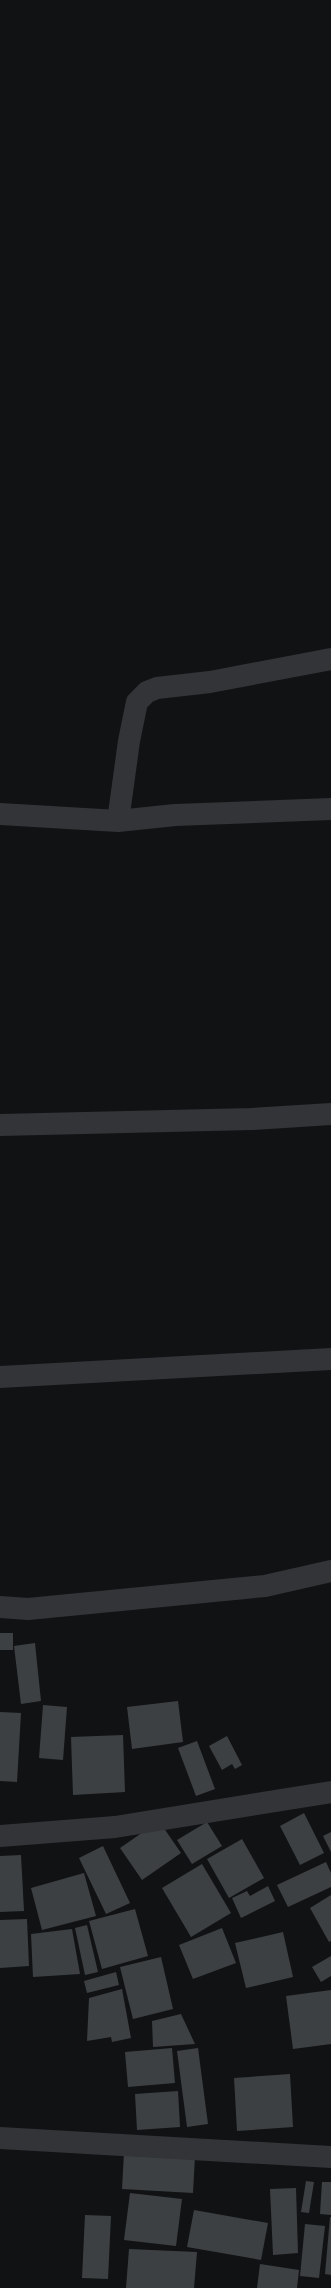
<svg xmlns="http://www.w3.org/2000/svg" width="331" height="2288" viewBox="0 0 331 2288" font-family="Jost,sans-serif">
<style>
.building{fill:#3d4043}
.lines{fill:none;stroke-linecap:round;stroke-linejoin:round}
.minor{stroke:#323438;stroke-width:22}
</style>
<rect width="100%" height="100%" fill="#111213"/>
<!-- building -->
<path class="building" d="M0,1633H13V1650H0Z
M35,1643L41,1701L21,1704L14,1646Z
M178,1701L183,1742L132,1749L127,1707Z
M43,1705L67,1707L63,1760L39,1758Z
M0,1712L21,1713L17,1782L0,1781Z
M123,1735L125,1792L73,1795L71,1737Z
M227,1736L242,1765L235,1769L232,1764L222,1770L209,1746Z
M197,1741L215,1789L196,1796L178,1748Z
M304,1813L324,1853L300,1865L280,1826Z
M159,1821L181,1853L142,1880L120,1848Z
M207,1822L222,1846L192,1864L177,1840Z
M331,1832V1852L323,1836Z
M242,1839L264,1878L229,1898L207,1859Z
M103,1846L130,1903L106,1914L79,1858Z
M21,1855L24,1911L0,1912V1856Z
M326,1862L331,1873V1887L288,1907L277,1885Z
M202,1864L231,1913L191,1937L162,1888Z
M84,1873L96,1916L42,1930L31,1888Z
M268,1886L275,1901L241,1918L232,1898L247,1891L250,1896Z
M331,1895V1941L329,1942L310,1908Z
M135,1909L148,1956L102,1969L89,1921Z
M27,1919L29,1966L0,1968V1920Z
M87,1925L98,1972L85,1975L75,1928Z
M222,1928L236,1963L193,1979L179,1945Z
M72,1929L80,1974L33,1977L31,1934Z
M283,1932L293,1977L246,1988L235,1943Z
M331,1956V1976L321,1982L312,1967Z
M161,1957L173,2009L133,2019L120,1967Z
M116,1972L119,1985L87,1993L84,1981Z
M122,1989L131,2038L112,2042L111,2037L87,2041L89,1998Z
M331,1990V2044L293,2049L286,1996Z
M181,2014L195,2044L153,2047L152,2021Z
M172,2048L175,2083L128,2087L125,2052Z
M198,2048L208,2124L187,2127L177,2051Z
M290,2074L293,2127L237,2131L234,2078Z
M178,2091L180,2127L137,2130L135,2094Z
M124,2152L195,2156L193,2193L122,2189Z
M306,2181L314,2182L309,2213L301,2212Z
M322,2182H331V2215L320,2214Z
M296,2188L298,2253L273,2255L270,2189Z
M130,2193L182,2199L176,2246L124,2240Z
M194,2210L268,2223L261,2260L187,2247Z
M85,2215L111,2216L108,2279L82,2278Z
M330,2217H331V2275L325,2274Z
M305,2224L325,2226L319,2278L300,2276Z
M129,2249L197,2252L194,2288H126Z
M260,2264L299,2270L297,2288H257Z"/>
<g class="lines">
<!-- minor -->
<path class="minor" d="M0,814L118,821L175,815L331,809
M118,821L129,741L137,702L147,692L157,688L210,682L331,659
M0,1125L252,1119L331,1114
M0,1377L331,1359
M0,1607L28,1609L265,1586L331,1571
M0,1836L115,1827L331,1792
M0,2138L331,2157"/>
</g>
</svg>
